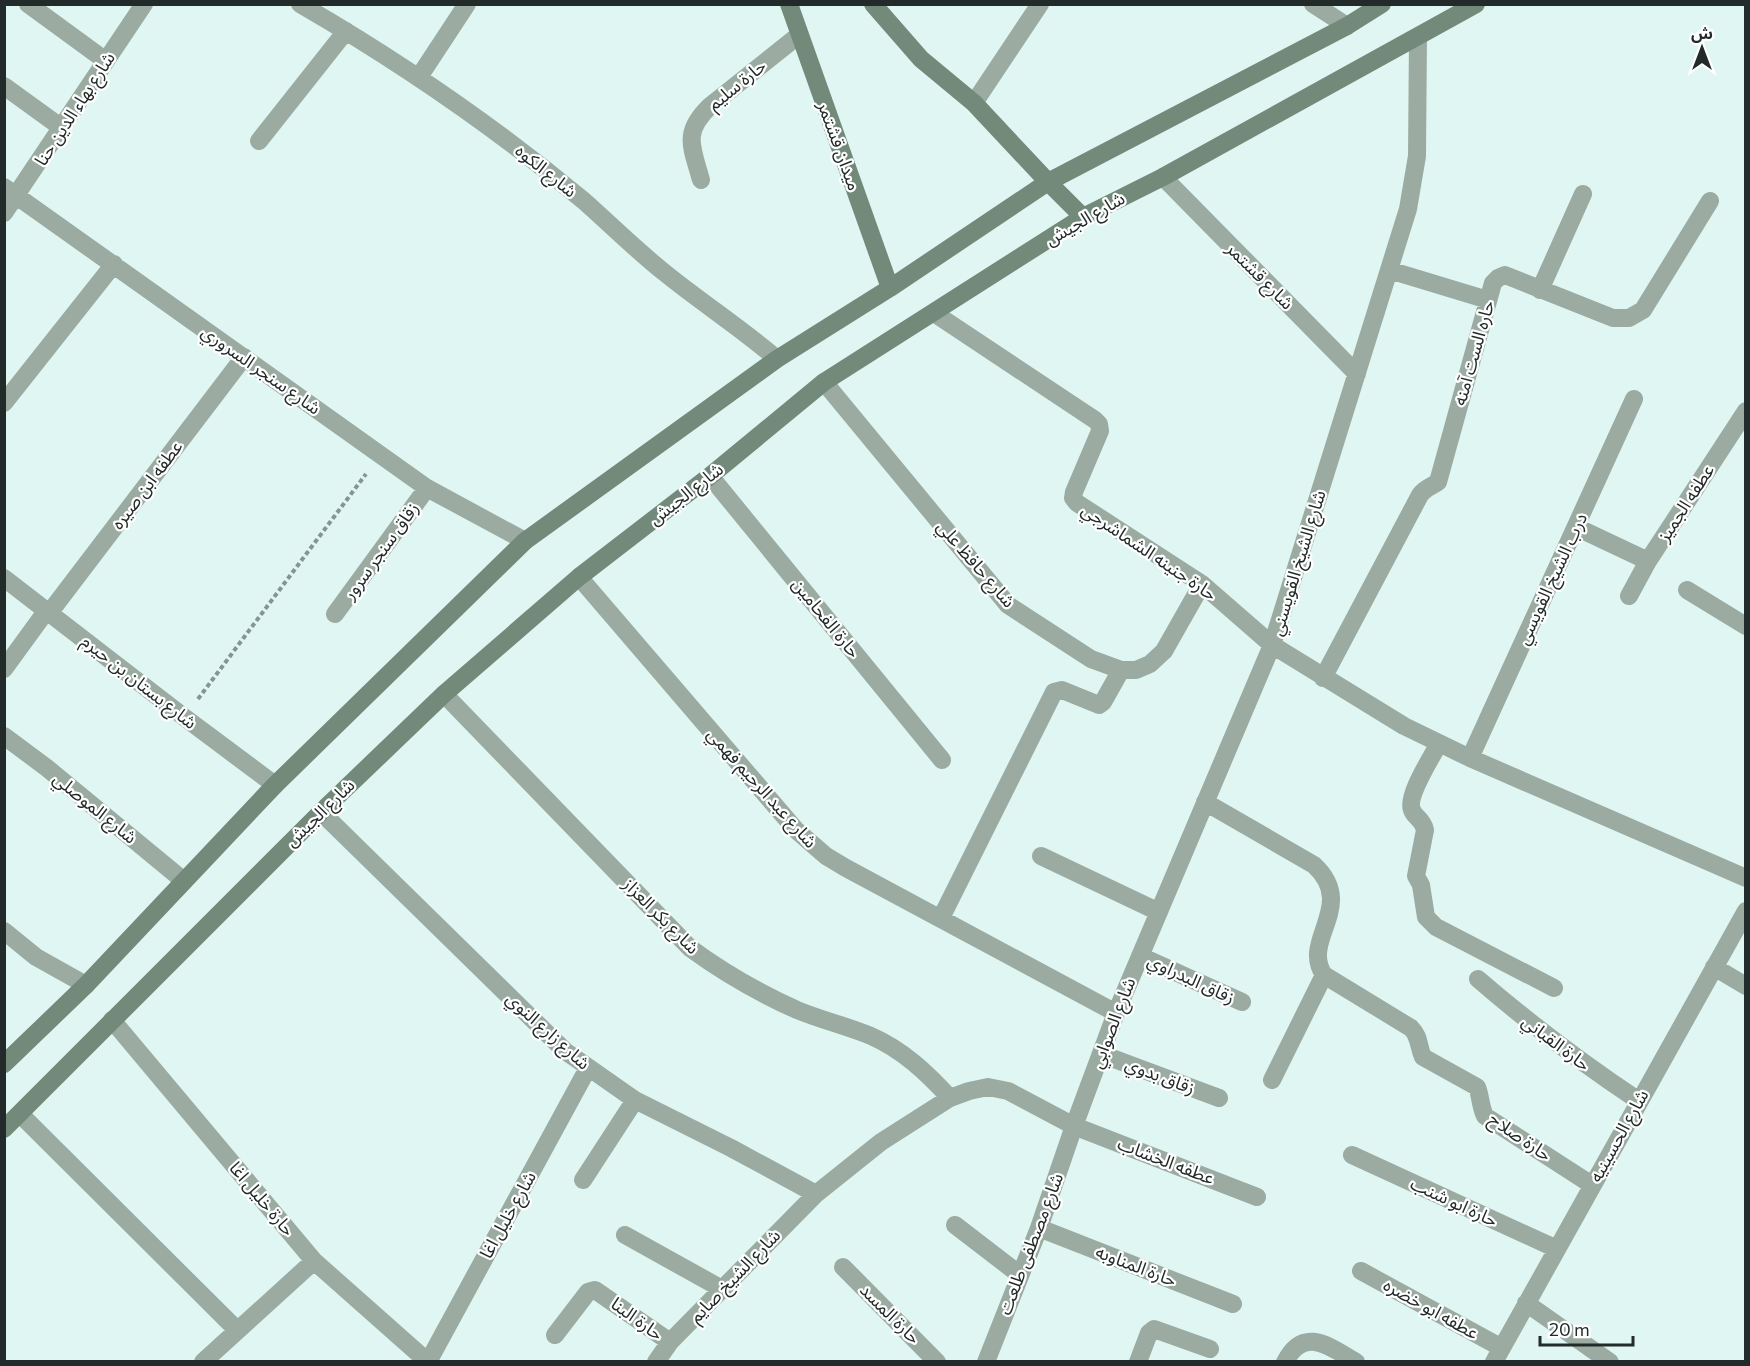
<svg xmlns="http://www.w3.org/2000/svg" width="1750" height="1366" viewBox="0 0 1750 1366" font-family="Commissioner,'Noto Sans Arabic',sans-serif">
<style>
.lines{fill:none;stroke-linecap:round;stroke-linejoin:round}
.path{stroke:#859593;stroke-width:4;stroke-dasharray:4.5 3;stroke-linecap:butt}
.street{stroke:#9baba1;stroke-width:18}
.secondary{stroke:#738a7b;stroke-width:18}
.labels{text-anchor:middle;stroke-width:4.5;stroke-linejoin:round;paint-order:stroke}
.street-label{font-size:18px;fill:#222b2a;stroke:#fff}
</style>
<rect width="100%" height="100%" fill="#dff6f3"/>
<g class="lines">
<!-- path -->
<path class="path" d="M198,699L366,474"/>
<!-- street -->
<path class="street" d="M28,4L106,61
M300,4C400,62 495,127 584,201C611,225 637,251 665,273C702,303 741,328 777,359
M1313,4L1347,26
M1418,37L1417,156L1408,209L1272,645L1404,726L1470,758L1746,878
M419,77L467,4
M4,86L62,128
M974,103L1040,4
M259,141L346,31
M1163,177L1357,374
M701,180C692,147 682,133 710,106L799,35
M4,187L427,488L525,541
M4,213L144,4
M1389,270L1488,300
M1540,290L1583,194
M824,382L1008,605L1091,659L1121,670H1136L1150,664L1164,651L1202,584
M4,403L114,264
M710,476L942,760
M1576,527L1648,561
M579,577L796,830L826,856L846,868L1116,1013
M4,578L184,717L275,785
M1687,590L1746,626
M1629,596L1648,561L1746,411
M50,612L244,357
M335,614L427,488
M4,669L47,610
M1323,678L1420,495C1425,488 1431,487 1438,482L1493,283L1498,278L1505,275L1613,318H1629L1643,310L1710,201
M444,694L690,948C724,973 759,993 797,1010C821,1020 847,1026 871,1036C903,1050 927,1073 950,1098
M4,736L47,768L184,881
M1439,743C1432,757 1406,796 1412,810C1415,818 1423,819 1425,830L1416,876L1421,885L1426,917L1436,927L1554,988
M1470,758L1634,399
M1205,802L1314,865C1358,906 1300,940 1324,975L1411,1028C1420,1037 1418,1046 1423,1057L1477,1087C1481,1097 1480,1106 1485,1116L1592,1185
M321,812L565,1051L635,1100L731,1148L816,1194
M1041,856L1159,912
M941,918L1054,692L1062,690L1099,705L1103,702L1121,670
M4,931L36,957L86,985
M1140,956L1242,1002
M1714,967L1746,986
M1478,979C1529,1023 1582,1063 1639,1101
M112,1020L314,1261L428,1362
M1101,1054L1219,1098
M1272,1080L1324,975
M20,1114L237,1330
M1352,1155L1557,1249
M583,1180L635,1100
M955,1225L1020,1275
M1039,1228L1233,1304
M625,1235L722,1289
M843,1267L937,1362
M1361,1271L1502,1348
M1526,1303L1610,1362
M555,1335L588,1292L595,1290L670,1342
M203,1362L314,1261
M428,1362L588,1068
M656,1362L670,1342L816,1194L881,1142L950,1098L969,1091L988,1087L1008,1091L1074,1126L1116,1013L1272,645L1202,584L1077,503L1073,498L1074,492L1100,431L1099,424L1095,420L934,313
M986,1362L1039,1228L1074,1126L1257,1197
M1138,1362L1149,1333L1154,1329L1210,1349
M1285,1362C1304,1325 1330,1347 1356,1362
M1494,1362L1746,911"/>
<!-- secondary -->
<path class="secondary" d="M789,4L890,288
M873,4L921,59L974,103L1048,182L1083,217
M4,1064L86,985L275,785L525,541L777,359L890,288L1048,182L1347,26L1382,4
M4,1129L321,812L444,694L579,577L710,476L824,382L1083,217L1163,177L1476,4"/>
</g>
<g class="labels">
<!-- street labels -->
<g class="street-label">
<text transform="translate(737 85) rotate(-39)" y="6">حارة سليم</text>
<text transform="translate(75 109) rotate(-57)" y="6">شارع بهاء الدين حنا</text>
<text transform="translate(839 146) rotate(70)" y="6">ميدان قشتمر</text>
<text transform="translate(546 171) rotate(39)" y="6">شارع الكوه</text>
<text transform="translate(1085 219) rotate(-30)" y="6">شارع الجيش</text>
<text transform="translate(1260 276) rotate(45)" y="6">شارع قشتمر</text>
<text transform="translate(1474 353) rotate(-74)" y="6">حاره الست آمنه</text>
<text transform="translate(261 370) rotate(35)" y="6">شارع سنجر السروري</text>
<text transform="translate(147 485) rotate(-53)" y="6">عطفه ابن صيره</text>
<text transform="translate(686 494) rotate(-38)" y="6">شارع الجيش</text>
<text transform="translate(1686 503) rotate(-57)" y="6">عطفه الجميز</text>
<text transform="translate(381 551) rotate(-54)" y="6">زقاق سنجر سرور</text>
<text transform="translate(1149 552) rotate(34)" y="6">حارة جنينه الشماشرجي</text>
<text transform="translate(1298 563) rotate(-73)" y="6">شارع الشيخ القويسني</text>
<text transform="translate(976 564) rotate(49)" y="6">شارع حافظ علي</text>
<text transform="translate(1552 579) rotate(-65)" y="6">درب الشيخ القويسي</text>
<text transform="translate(826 618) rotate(51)" y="6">حارة الفحامين</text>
<text transform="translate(139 682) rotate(38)" y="6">شارع بستان بن حيرم</text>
<text transform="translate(762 788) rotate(48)" y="6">شارع عبد الرحيم فهمي</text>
<text transform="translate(95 808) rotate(39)" y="6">شارع الموصلي</text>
<text transform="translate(320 813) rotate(-44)" y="6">شارع الجيش</text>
<text transform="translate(661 916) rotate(45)" y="6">شارع بكر العزاز</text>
<text transform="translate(1191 979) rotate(25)" y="6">زقاق البدراوي</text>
<text transform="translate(1113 1023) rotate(-69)" y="6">شارع الصوابي</text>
<text transform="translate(548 1031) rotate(42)" y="6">شارع زارع النوي</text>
<text transform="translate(1556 1043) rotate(37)" y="6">حارة القباني</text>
<text transform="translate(1160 1076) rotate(21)" y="6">زقاق بدوي</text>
<text transform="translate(1619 1136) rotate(-61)" y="6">شارع الحسينيه</text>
<text transform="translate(1520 1137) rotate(34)" y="6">حارة صلاح</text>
<text transform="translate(1166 1161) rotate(21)" y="6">عطفه الخشاب</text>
<text transform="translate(262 1199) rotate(50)" y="6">حارة خليل اغا</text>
<text transform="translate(1454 1202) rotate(25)" y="6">حارة ابو شنب</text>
<text transform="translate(508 1215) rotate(-61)" y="6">شارع خليل اغا</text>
<text transform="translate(1031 1244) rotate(-69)" y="6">شارع مصطفى طلعت</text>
<text transform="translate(1136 1266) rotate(21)" y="6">حارة المناوبه</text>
<text transform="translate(735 1276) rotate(-46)" y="6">شارع الشيخ صايم</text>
<text transform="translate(1431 1309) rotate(29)" y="6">عطفه ابو خضره</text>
<text transform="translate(890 1314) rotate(45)" y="6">حارة المسد</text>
<text transform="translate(637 1319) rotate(36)" y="6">حارة البنا</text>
</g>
</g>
<!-- border -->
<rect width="1750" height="1366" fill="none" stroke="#222b2a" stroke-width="12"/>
<!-- north arrow -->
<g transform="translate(1702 48)" stroke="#ffffff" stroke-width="4.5" paint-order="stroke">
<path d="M0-4.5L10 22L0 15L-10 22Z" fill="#222b2a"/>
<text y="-9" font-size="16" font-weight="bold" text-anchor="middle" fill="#222b2a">ش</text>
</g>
<!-- scale -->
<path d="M1540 1336v9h93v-9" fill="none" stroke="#222b2a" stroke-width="3"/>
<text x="1549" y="1336" font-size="18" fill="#222b2a" stroke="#ffffff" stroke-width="4.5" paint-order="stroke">20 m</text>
</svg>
